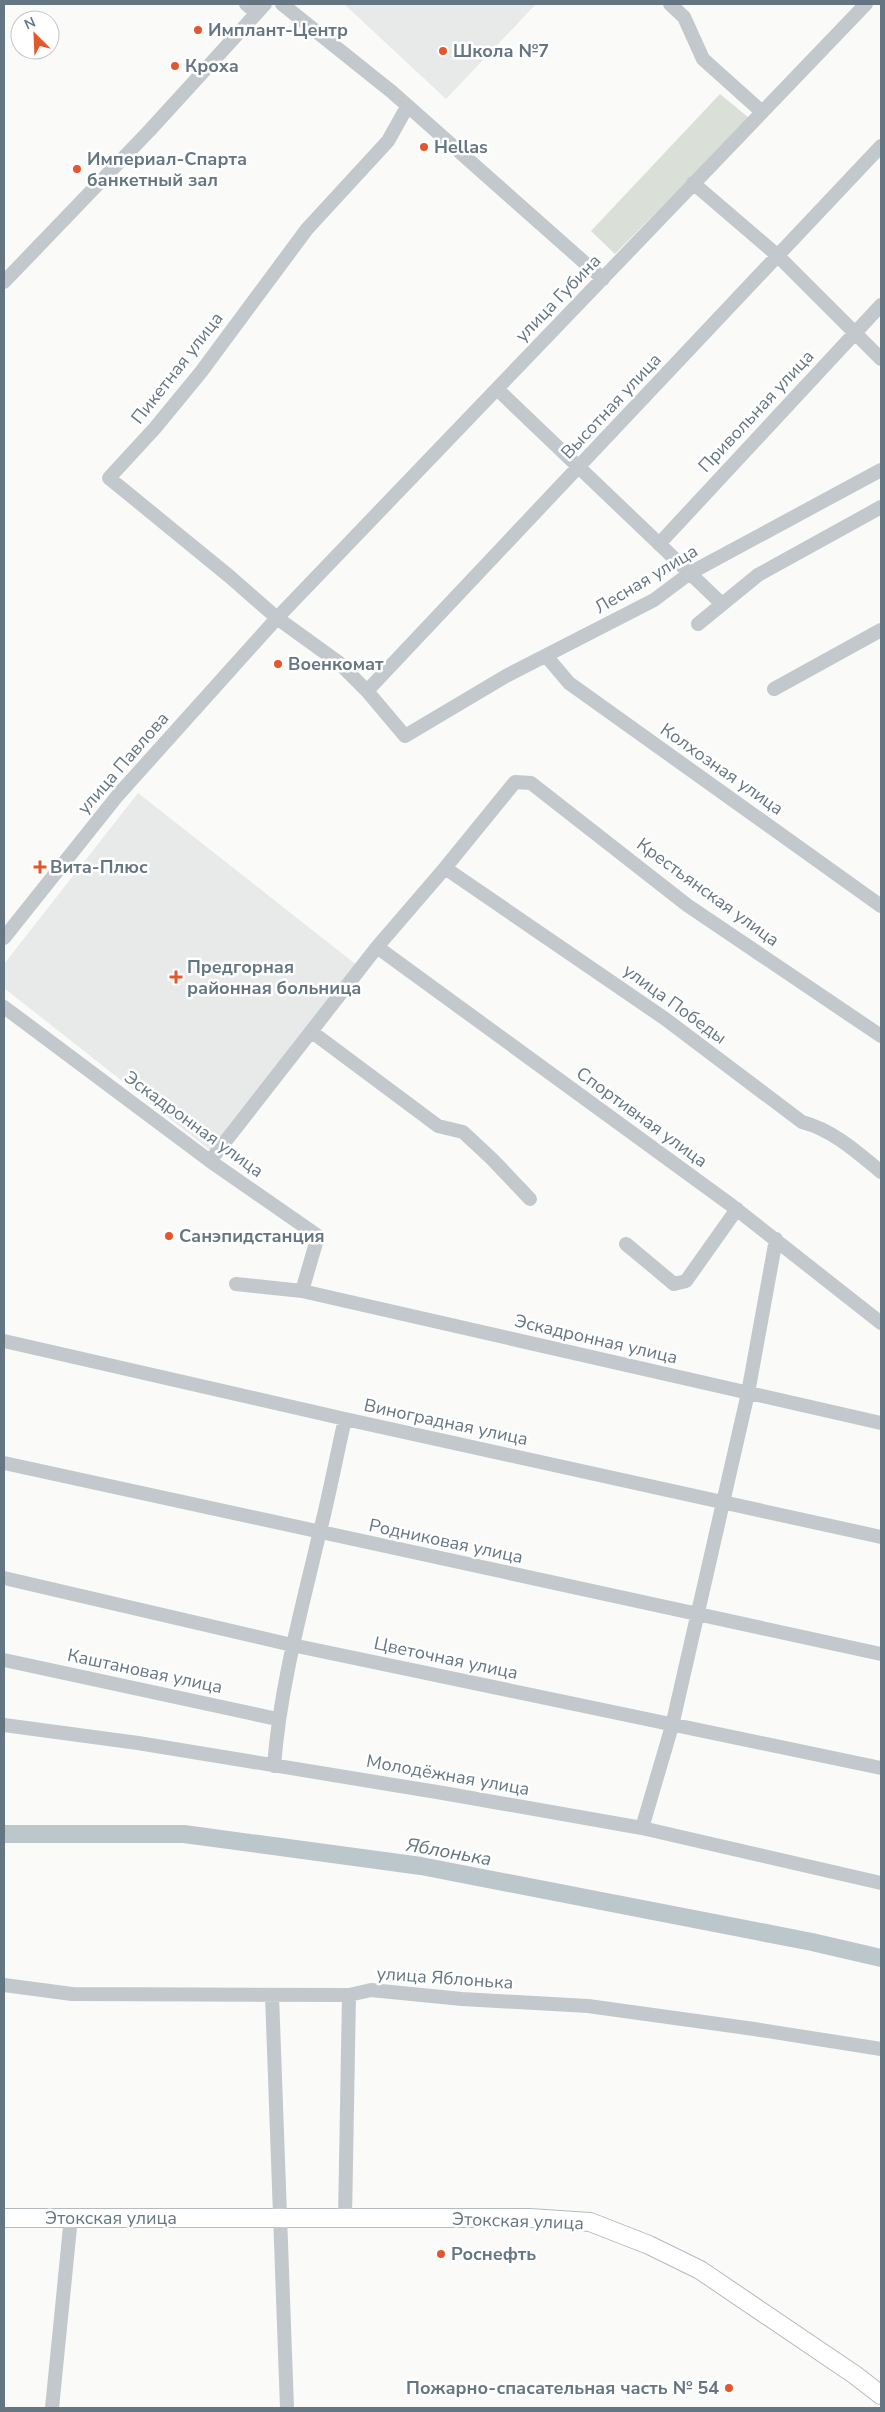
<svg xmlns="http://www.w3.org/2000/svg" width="885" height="2412" viewBox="0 0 885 2412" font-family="'Nunito Sans',sans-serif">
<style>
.built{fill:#e8e9e9}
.garden{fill:#dadfd7}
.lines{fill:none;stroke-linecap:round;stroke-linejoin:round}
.river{stroke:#bbc7cb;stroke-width:18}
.major-casing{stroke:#b5babe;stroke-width:20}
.minor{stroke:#c3c8cc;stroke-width:14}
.major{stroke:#fff;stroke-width:18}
.poi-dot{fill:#e4572e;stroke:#fff;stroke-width:2}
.labels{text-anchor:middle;stroke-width:5;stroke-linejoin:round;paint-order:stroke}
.poi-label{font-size:18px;font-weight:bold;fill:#657683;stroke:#fff;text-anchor:start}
.street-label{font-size:18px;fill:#657683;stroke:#fff}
.water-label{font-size:19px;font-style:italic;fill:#60757c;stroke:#fff}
</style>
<rect width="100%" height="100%" fill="#fafaf8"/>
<!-- built -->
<path class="built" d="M344,4H536L446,99Z
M138,793L358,966L211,1151L4,988V964Z"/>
<!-- garden -->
<path class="garden" d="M720,94L749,118L615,254L591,231Z"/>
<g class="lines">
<!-- river -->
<path class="river" d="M4,1834H184L421,1866L812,1942L881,1958"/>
<defs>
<path id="major" d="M4,2218H530L590,2222L649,2245L700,2270L855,2375L881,2395"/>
</defs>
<!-- major casing -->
<use href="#major" class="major-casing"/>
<!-- minor -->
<path class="minor" d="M246,4L257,13
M282,4L392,92L603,279
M670,4L684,17L703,59L761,111
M407,107L388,141L307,229L201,372L155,428L109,478L229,576L277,618L338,662L367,691L405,736L506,676L654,600L690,573L881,470
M693,183L777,255L881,359
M4,282L150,130L265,4
M497,389L721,603
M659,544L881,305
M698,624L758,575L881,507
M547,657L569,683L881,906
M774,689L881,630
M367,691L881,146
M445,868L664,1018L802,1122C833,1130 857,1152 881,1172
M4,938L118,795L277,618L866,4
M377,947L731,1205L881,1323
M4,1007L210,1161L318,1236L302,1291L881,1423
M312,1032L438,1126L463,1132L492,1159L530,1199
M210,1161L377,947L445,868L515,782L531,783L687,905L881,1036
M626,1244L674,1284L686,1281L737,1209
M236,1284L302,1291
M4,1341L345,1419L881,1537
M4,1463L881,1654
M4,1578L292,1645L881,1768
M4,1660L277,1719
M4,1725L138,1743L443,1793L642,1828L881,1883
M274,1766C280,1687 301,1612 319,1535C329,1497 336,1458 345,1419
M642,1828L672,1726L748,1393L776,1239
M4,1985L72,1994L349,1995L371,1990L462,1999L588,2006L754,2029L881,2049
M272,1995L287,2408
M345,2218L349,1995
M52,2408L71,2217"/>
<!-- major -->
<use href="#major" class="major"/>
</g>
<!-- markers -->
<g class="poi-dot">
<circle cx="198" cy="30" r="5"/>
<circle cx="443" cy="51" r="5"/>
<circle cx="175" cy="66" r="5"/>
<circle cx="424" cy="147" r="5"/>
<circle cx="77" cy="169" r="5"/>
<circle cx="278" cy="664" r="5"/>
<path d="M37.5 859.5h5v5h5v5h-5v5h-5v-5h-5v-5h5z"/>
<path d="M173.5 969.5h5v5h5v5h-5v5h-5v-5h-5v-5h5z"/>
<circle cx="169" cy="1236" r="5"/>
<circle cx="441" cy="2254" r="5"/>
<circle cx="729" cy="2388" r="5"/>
</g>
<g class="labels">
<!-- poi labels -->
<g class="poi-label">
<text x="208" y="36">Имплант-Центр</text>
<text x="453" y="57">Школа №7</text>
<text x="185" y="72">Кроха</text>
<text x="434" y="153">Hellas</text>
<text x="87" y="165">Империал-Спарта<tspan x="87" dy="21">банкетный зал</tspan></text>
<text x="288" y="670">Военкомат</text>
<text x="50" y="873">Вита-Плюс</text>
<text x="187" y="973">Предгорная<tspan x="187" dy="21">районная больница</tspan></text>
<text x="179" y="1242">Санэпидстанция</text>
<text x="451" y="2260">Роснефть</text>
<text x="719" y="2394" text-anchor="end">Пожарно-спасательная часть № 54</text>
</g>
<!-- street labels -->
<g class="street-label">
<text transform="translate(558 298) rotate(-46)" y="6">улица Губина</text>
<text transform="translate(177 368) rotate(-52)" y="6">Пикетная улица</text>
<text transform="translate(611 406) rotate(-47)" y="6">Высотная улица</text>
<text transform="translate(756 411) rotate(-47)" y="6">Привольная улица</text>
<text transform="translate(646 579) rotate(-31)" y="6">Лесная улица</text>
<text transform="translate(123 763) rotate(-49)" y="6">улица Павлова</text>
<text transform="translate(722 769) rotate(35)" y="6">Колхозная улица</text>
<text transform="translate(708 892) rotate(36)" y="6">Крестьянская улица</text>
<text transform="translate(675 1004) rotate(36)" y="6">улица Победы</text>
<text transform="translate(642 1117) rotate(36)" y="6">Спортивная улица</text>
<text transform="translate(194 1124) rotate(36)" y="6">Эскадронная улица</text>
<text transform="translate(596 1339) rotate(13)" y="6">Эскадронная улица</text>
<text transform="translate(446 1422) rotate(12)" y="6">Виноградная улица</text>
<text transform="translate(446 1541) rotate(12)" y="6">Родниковая улица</text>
<text transform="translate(446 1658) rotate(12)" y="6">Цветочная улица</text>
<text transform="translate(145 1671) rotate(12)" y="6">Каштановая улица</text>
<text transform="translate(448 1775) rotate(10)" y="6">Молодёжная улица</text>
<text transform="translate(445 1978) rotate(4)" y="6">улица Яблонька</text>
<text x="111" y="2224">Этокская улица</text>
<text transform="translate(518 2221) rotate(2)" y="6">Этокская улица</text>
</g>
<!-- water labels -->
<g class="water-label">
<text transform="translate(449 1851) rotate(10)" y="7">Яблонька</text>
</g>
</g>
<!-- border -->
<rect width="885" height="2412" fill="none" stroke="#657683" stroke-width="10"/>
<!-- north arrow -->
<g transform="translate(35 35) rotate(336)"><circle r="24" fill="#ffffff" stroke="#c1c8cd"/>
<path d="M0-4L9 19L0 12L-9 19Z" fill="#e4572e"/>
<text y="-8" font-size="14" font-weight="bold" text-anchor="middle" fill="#657683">N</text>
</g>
</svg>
